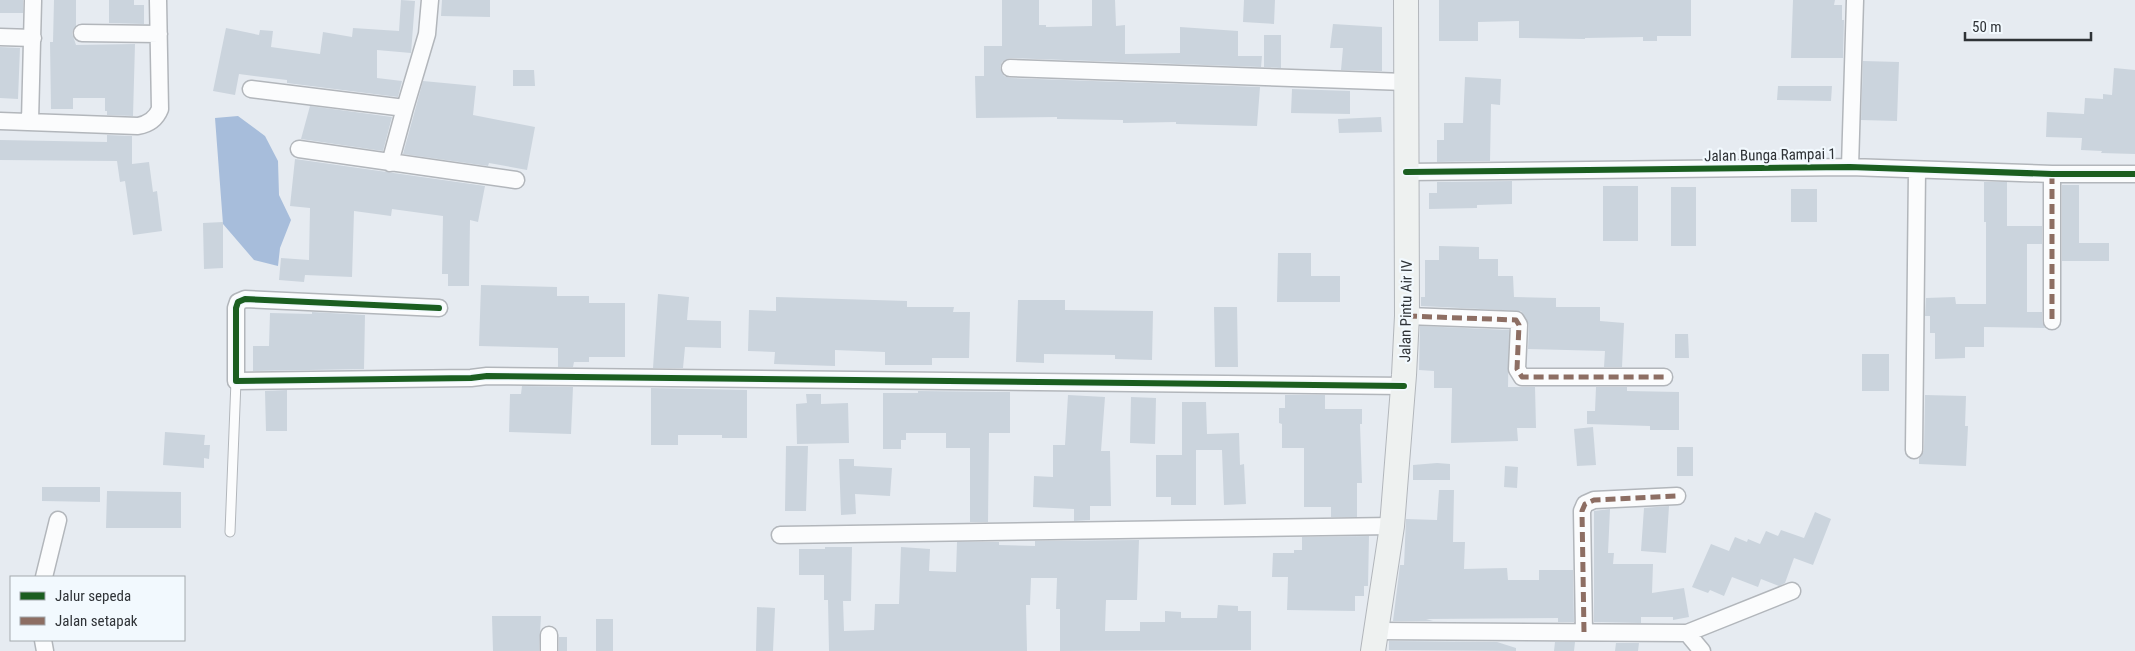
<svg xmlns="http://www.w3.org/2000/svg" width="2135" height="651" viewBox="0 0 2135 651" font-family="'Roboto Condensed',sans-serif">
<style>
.water{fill:#a7bddb}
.building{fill:#cbd4dd}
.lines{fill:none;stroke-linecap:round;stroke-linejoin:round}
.service-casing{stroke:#b2b6bb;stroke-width:11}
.minor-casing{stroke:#b2b6bb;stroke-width:19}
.secondary-casing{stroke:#b2b6bb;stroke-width:26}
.service{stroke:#fbfcfd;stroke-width:9}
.minor{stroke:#fbfcfd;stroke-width:16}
.secondary{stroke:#eef1f0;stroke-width:24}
.quiet{stroke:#8d6e63;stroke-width:5;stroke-dasharray:10 5;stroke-linecap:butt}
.cycleway-casing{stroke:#f2f9fe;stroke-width:9}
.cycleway{stroke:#1b5e20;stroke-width:6}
.labels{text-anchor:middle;stroke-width:4.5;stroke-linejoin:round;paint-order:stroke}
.street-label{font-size:15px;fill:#2f3337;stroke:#f2f9fe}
</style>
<rect width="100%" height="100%" fill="#e6ebf1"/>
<!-- water -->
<path class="water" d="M238,116L265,136L278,161L279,195L291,220L280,248L278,266L254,260L223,224L215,118Z"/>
<!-- building -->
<path class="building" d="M0,0H23V13H0Z
M54,0H76V26L72,33L76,45L135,44L133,116L107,115V111H105V98H73V109H51L50,42H53Z
M109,0H134V5H144V24L109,23Z
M401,0L415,1L411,53L377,50V78L402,81L398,97L287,83V80L239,74L235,95L213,91L226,28L259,35L260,30L273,31L271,47L320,54L323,32L352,37L353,28L399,31Z
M442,0H490V17L441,16Z
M1002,0H1039V25H1046V27L1092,26V0H1115L1116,26L1125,25V54L1180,53V27L1238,31V56H1262L1261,67L1010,58L1002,62L1000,68L1004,76L1010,78L1260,87L1257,126L1176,124V122L1123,123V120L1057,119V117L976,118L975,76H984V46H1002Z
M1244,0H1275L1274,24L1243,22Z
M1439,0H1691V36H1657V41H1643V37L1585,38V39L1519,38V21L1478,22V41H1439Z
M1793,0H1835L1834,5H1842V20H1844L1843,58H1791Z
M1333,24L1382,27V71L1341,70L1343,48H1330Z
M1264,35H1281V68L1264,67Z
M0,47L20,48L18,99L0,98Z
M1863,61L1899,62L1897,121L1861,120Z
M2114,68L2135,70V154L2101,153L2102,151L2081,150L2082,138L2046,137L2047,112L2084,114L2085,98L2103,99V94L2112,95Z
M513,70H534L535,86H513Z
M1465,77L1501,79L1500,105L1491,104L1490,161L1437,162V140H1444V123H1463Z
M423,81L476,86L473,115L535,127L527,170L489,163L488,166L403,154Z
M1778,86H1832L1831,101L1777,100Z
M1292,89L1350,91V114L1291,113Z
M310,106L392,117L383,151L301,139Z
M1381,117L1382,132L1339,133L1338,119Z
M107,135L132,136V164L149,162L153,192L157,191L162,231L133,235L125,181L120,182L117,161L0,160V140L107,142Z
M295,159L485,186L478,222L470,220L469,286H448V274H442L443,216L392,209L391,216L354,211L352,277L305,275L304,282L279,280L281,258L309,260L310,208L290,206Z
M1512,181V204L1477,205V208L1429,209V193H1437V182Z
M1984,182H2007V226H2042V244H2027V312H2042V321L2045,328L1984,327V347H1965V358L1935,359V333H1930V316H1925L1926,298L1955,297L1956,304H1986V222H1984Z
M2062,185H2079V243H2109V261H2062Z
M1603,186H1638V241H1603Z
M1671,187H1696V246H1671Z
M1791,189H1817V222H1791Z
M223,222V268L204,269L203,223Z
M1439,246L1479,247V259H1498V276H1513L1514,297L1556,298V307H1600V321L1624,323L1622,367H1604L1605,351L1528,349L1529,325L1521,311L1421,306V297H1425V260H1439Z
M1278,253H1311V276H1340V302H1277Z
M481,285L557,287V296H589V303H625V357H589V362H574L573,367H558V348L479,346Z
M658,294L689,297L687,320L721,321V348L685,347L683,368H653Z
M776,297L907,301V307H954L953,312H970L969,358H932V365H885V352L835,350V366L774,364L775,352L748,351L749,310L776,311Z
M1018,300H1065V310L1153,311L1152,360L1115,359V355L1044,354V363L1016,362Z
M1214,307H1237L1238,367H1215Z
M312,312L365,315L364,369L253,371V346H269L270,313L312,314Z
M1420,326L1509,330L1508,387H1535L1536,428H1517L1518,441L1451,443L1452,388H1434V371L1419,370Z
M1675,334H1688L1689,358H1675Z
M1862,354H1889V391H1862Z
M522,386L573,387L571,434L509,432L510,394H521Z
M1596,387H1627V391L1679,392V430H1650V426L1587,424V411H1595Z
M651,388L747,390V438H722V435H678V445H651Z
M287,390V431H266L265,391Z
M918,391L1010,392V433H989L988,522H970V448H946V433H906V440H901V449H883V393H918Z
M806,394H821V404L848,403L849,443L797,444L796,404L807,403Z
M1068,395L1105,397L1101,451H1110L1111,506H1090V520L1074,521V509L1033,507L1034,476L1053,477V445H1065Z
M1285,395H1325V409H1362V424H1360L1362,483H1357V517H1331V507H1304V448H1282V424L1279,423V408H1285Z
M1925,395L1966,396L1965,426H1968L1966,466L1919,464V458L1924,450Z
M1131,397L1156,398L1155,444L1130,443Z
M1182,402H1206L1207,434L1239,433L1240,465L1244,464L1246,504L1224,505L1222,450H1196V505H1171V497H1156V455H1182Z
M1593,427L1596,465L1577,466L1574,429Z
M165,432L205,435L204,445H210L209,459L204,458V468L163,465Z
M786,446H808L806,511H785Z
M1677,447H1693V476H1677Z
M839,459H854V466L892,468L890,496L855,494L856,514L841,515Z
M1437,463L1450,464V480H1413V465Z
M1505,466L1518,467L1517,488L1504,487Z
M42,487H100V502L42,501Z
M1439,490H1454L1453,542H1465L1464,569L1507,568L1508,580H1539V570H1573L1574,622H1558V618L1426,619L1433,621H1393L1400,565H1404L1406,519L1437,520Z
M107,491L181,492V528H106Z
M1669,506L1666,553L1641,551L1644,508Z
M1610,509L1608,553H1614L1613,564H1653L1652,593L1684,588L1689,617L1673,620V617H1641V623L1594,622V511Z
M1815,512L1831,519L1813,565L1794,558L1785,583L1779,586L1761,579L1758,587L1732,577L1724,596L1710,590L1708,593L1692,587L1711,544L1729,551L1735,537L1747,542L1748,539L1760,544L1766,531L1778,536L1781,530L1804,538Z
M1369,536L1368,586H1364V596H1355V611L1287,610L1288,577H1272L1273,553H1294V550H1302V537Z
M1139,540L1137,600H1106L1105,631H1140V622H1165V611L1181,612V618H1217L1218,605L1238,606V611H1251V650L1060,651V609H1056L1057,578H1031L1030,605H1026L1027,651H829L828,600H824V575H799V549H825V547H852L851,601H843L844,631L874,630L875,604H899L901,547L930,549L929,571L956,572L957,542H999V545L1035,546V541Z
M757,607L775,608L773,651H756Z
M492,616H541L539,651H493Z
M596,619H613V651H596Z
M559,637H567V651H559Z
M1389,641L1497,642L1516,648V651L1389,650Z
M1555,642H1575L1574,651H1554Z
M1616,643H1639L1638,651H1615Z"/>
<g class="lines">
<defs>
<path id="service" d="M230,532L236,381"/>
<path id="minor" d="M82,33L159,34
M0,37L33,38
M1010,68L1405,82
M251,89L405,108
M0,121L138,126C149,124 156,119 160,109L158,0
M30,121L33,1
M299,149L516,180
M390,163L405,108L427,34L430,0
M1850,167L1855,0
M1406,172L1850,167L2052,174H2135
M2052,174V321
M439,308L245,299L238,302L236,308V381L471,378L487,376L1404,386
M1407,316L1516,320L1519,325L1517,369L1522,377H1664
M1914,450L1917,170
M780,535L1392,526
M44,577L58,520
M1376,631L1687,633L1792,591
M1584,632L1582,511L1585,504L1594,500L1677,496
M1687,633L1702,651
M549,635V651
M43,640L45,651"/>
<path id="secondary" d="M1373,651L1392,526L1404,375L1407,316L1406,0"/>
</defs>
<!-- service casing -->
<use href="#service" class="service-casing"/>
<!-- minor casing -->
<use href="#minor" class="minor-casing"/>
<!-- secondary casing -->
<use href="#secondary" class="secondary-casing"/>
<!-- service -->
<use href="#service" class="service"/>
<!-- minor -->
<use href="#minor" class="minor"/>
<!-- secondary -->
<use href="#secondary" class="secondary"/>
<!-- quiet -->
<path class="quiet" d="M2052,174V321
M1407,316L1516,320L1519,325L1517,369L1522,377H1664
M1584,632L1582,511L1585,504L1594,500L1677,496"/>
<defs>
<path id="cycleway" d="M1406,172L1850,167L2052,174H2135
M439,308L245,299L238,302L236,308V381L471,378L487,376L1404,386"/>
</defs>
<!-- cycleway casing -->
<use href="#cycleway" class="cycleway-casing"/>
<!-- cycleway -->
<use href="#cycleway" class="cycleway"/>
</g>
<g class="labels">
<!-- street labels -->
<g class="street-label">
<text transform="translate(1770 155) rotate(-1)" y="5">Jalan Bunga Rampai 1</text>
<text transform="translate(1406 311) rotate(-89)" y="5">Jalan Pintu Air IV</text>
</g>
</g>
<!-- legend -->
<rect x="10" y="576" width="175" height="65" fill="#f2f9fe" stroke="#a4aaae"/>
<rect x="20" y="592" width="25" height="8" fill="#1b5e20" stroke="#a4aaae"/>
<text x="55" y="601" font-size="15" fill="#2f3337">Jalur sepeda</text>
<rect x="20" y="617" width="25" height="8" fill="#8d6e63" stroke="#a4aaae"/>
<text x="55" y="626" font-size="15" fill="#2f3337">Jalan setapak</text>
<!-- scale -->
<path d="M1965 32v8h126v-8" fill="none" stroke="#2f3337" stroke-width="2.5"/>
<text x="1972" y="32" font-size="15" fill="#2f3337" stroke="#f2f9fe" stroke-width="4" paint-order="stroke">50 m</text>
</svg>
